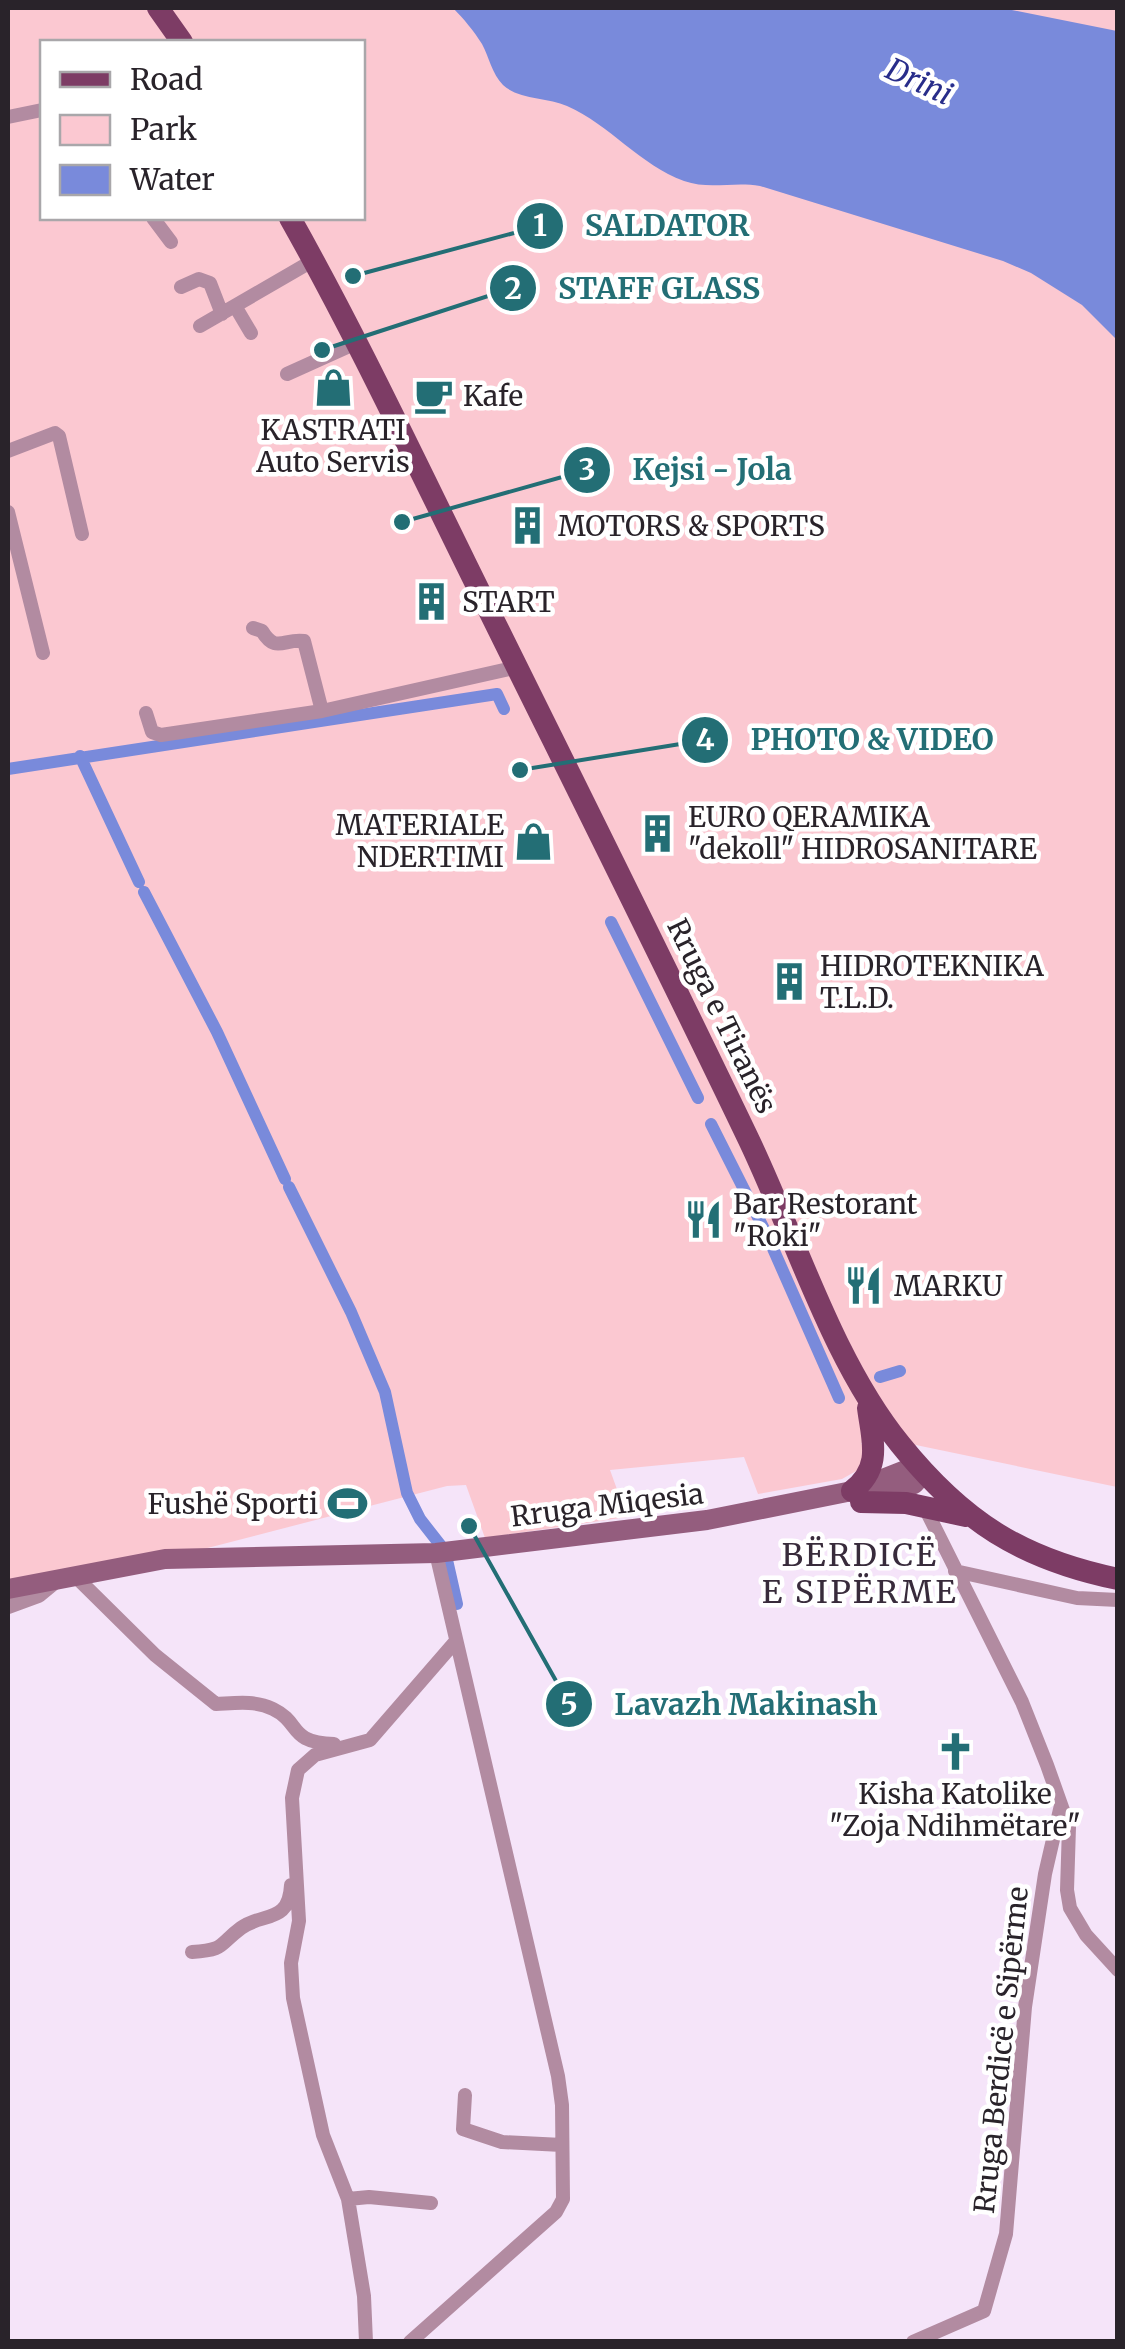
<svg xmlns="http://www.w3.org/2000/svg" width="1125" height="2349" viewBox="0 0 1125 2349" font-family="Merriweather,serif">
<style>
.green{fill:#fbc8d1;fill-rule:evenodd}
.water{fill:#798adb}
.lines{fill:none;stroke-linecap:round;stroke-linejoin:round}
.canal{stroke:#798adb;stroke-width:12}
.minor{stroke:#b28ba1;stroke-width:14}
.tertiary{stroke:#b28ba1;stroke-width:18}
.secondary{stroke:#945d7e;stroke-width:20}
.primary{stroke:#7d3c65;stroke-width:22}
.labels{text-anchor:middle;stroke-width:9;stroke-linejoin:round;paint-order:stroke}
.poi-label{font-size:28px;fill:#29232a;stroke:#fff;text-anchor:start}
.street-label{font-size:28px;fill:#29232a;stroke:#fff}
.water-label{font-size:30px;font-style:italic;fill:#282d8a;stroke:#fff}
.quarter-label{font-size:32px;letter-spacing:2.5px;fill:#382b3b;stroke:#fff}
.leader{fill:none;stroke:#236e75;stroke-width:4}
.callout-dot{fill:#236e75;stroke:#fff;stroke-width:4}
.mark-label{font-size:30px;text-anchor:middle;font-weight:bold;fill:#fff}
.callout-label{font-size:30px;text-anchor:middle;font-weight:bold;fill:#236e75;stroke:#fff;stroke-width:9;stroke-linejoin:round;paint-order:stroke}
</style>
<rect width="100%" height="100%" fill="#f5e4f9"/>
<!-- green -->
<path class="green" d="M8,8H1117V1487L887,1439L861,1443L866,1450L858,1470L842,1479L758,1494L744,1457L610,1470L627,1517L485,1538L466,1485L447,1486L161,1560L8,1582ZM42,42H362V218H42Z"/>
<!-- water -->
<path class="water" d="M453,8H1002L1117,31V340L1082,305L1031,273L1003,261L760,186C734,181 710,190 684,181C640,165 610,125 567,106C548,97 519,100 503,85C492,74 489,57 482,44C474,31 463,18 453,8Z"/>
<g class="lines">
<!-- canal -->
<path class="canal" d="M80,756L139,882
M8,769L497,694L504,709
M144,892L217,1032L285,1179
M611,922L698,1098
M711,1124L767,1235L839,1398
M289,1187L351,1312L385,1392L407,1493L420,1519L445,1551L457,1604
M880,1377L900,1371"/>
<!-- minor -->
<path class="minor" d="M8,117L42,110
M153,218L171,242
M181,287L199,279L210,283L222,314
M235,306L251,333
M200,326L314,260
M287,374L358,342
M8,451L55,433L59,436L82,534
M8,512L43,653
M253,628L262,631C276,654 284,638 304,641L322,711
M146,713L152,732L161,735L322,711L518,667
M924,1506L1022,1702L1047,1765L1069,1827L1067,1890L1070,1908L1086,1935L1118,1970
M955,1571L1077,1598L1118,1600
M74,1575L155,1655L216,1704C236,1703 254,1700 273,1709C302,1723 287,1742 334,1744
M192,1952C226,1950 218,1945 241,1928C263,1912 289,1924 291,1885
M465,2095L463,2129L502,2142L562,2145
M348,2199L369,2197L431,2203
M366,2342L364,2296L348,2199L323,2135L293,1998L291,1963L299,1921L292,1798L298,1770L315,1755L370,1740L455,1642
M410,2342L556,2212L563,2199L562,2105L558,2076L436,1553
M913,2342L984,2311L1006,2234L1025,2007L1045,1874L1061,1805"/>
<!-- tertiary -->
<path class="tertiary" d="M8,1605L38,1594L55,1580"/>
<!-- secondary -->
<path class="secondary" d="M872,1499L914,1484L925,1472
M8,1589L165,1559L436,1553L707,1520L852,1491L918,1465"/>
<!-- primary -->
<path class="primary" d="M158,8L182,42
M290,218C353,330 408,446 465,562C559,753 655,944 747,1136C795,1235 831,1359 900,1444C962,1521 1021,1559 1118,1579
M852,1491C883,1467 872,1440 868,1408
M861,1502L906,1503L966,1516"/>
</g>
<!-- icons -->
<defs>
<symbol id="shop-bare" viewBox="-9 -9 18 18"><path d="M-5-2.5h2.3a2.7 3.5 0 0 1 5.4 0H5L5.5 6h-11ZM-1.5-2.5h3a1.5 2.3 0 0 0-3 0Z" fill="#236e75" stroke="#fff" stroke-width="2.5" paint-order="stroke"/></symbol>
<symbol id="cafe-bare" viewBox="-9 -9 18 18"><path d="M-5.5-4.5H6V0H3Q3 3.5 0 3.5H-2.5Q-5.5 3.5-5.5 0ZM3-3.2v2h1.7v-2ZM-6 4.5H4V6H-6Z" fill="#236e75" stroke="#fff" stroke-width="2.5" paint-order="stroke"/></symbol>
<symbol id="building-bare" viewBox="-9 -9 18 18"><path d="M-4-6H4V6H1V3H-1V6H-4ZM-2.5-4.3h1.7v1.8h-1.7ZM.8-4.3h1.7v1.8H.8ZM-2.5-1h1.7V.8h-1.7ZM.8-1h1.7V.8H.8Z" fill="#236e75" stroke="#fff" stroke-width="2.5" paint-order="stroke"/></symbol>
<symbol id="restaurant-bare" viewBox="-9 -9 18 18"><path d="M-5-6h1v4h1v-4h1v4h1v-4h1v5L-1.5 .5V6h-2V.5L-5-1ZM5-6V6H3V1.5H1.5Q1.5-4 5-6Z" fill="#236e75" stroke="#fff" stroke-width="2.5" paint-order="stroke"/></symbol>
<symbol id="stadium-bare" viewBox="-9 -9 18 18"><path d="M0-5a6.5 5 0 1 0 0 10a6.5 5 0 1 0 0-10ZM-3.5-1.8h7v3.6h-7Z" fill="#236e75" stroke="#fff" stroke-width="2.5" paint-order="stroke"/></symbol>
<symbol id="church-bare" viewBox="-9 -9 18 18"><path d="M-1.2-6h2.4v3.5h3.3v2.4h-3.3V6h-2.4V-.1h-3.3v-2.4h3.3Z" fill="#236e75" stroke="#fff" stroke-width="2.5" paint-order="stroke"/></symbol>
</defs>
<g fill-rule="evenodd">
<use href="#shop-bare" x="306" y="360" width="55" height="55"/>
<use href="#cafe-bare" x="406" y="368" width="55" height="55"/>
<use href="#building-bare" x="500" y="498" width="55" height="55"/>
<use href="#building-bare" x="404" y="574" width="55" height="55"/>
<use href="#building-bare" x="630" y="806" width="55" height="55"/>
<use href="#shop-bare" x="506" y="814" width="55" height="55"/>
<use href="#building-bare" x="762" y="954" width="55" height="55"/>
<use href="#restaurant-bare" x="676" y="1192" width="55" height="55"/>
<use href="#restaurant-bare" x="836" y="1258" width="55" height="55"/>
<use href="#stadium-bare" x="320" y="1476" width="55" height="55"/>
<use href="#church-bare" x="928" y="1724" width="55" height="55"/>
</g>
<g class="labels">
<!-- poi labels -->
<g class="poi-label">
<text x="463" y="406">Kafe</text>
<text x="333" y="440" text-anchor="middle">KASTRATI<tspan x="333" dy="32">Auto Servis</tspan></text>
<text x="558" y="536">MOTORS &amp; SPORTS</text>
<text x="462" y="612">START</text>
<text x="688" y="827">EURO QERAMIKA<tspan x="688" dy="32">"dekoll" HIDROSANITARE</tspan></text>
<text x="504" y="835" text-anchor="end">MATERIALE<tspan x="504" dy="32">NDERTIMI</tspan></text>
<text x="820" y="976">HIDROTEKNIKA<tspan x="820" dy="32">T.L.D.</tspan></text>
<text x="733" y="1214">Bar Restorant<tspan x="733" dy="32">"Roki"</tspan></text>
<text x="894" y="1296">MARKU</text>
<text x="318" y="1514" text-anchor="end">Fushë Sporti</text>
<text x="955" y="1804" text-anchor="middle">Kisha Katolike<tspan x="955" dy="32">"Zoja Ndihmëtare"</tspan></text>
</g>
<!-- street labels -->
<g class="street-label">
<text transform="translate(722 1016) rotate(64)" y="10">Rruga e Tiranës</text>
<text transform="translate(607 1505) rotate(-7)" y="10">Rruga Miqesia</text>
<text transform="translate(1001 2050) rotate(-84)" y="10">Rruga Berdicë e Sipërme</text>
</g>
<!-- water labels -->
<g class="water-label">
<text transform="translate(919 82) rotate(25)" y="10">Drini</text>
</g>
<!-- quarter labels -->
<g class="quarter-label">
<text x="860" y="1566">BËRDICË<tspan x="860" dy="37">E SIPËRME</tspan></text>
</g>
</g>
<!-- callouts -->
<path class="leader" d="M353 276L540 226M322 350L513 288M402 522L587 470M520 770L705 740M469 1526L569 1704"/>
<g class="callout-dot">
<circle cx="353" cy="276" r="10"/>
<circle cx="322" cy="350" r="10"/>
<circle cx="402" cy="522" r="10"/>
<circle cx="520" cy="770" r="10"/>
<circle cx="469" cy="1526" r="10"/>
<circle cx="540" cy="226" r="25"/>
<circle cx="513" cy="288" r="25"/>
<circle cx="587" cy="470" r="25"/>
<circle cx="705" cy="740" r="25"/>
<circle cx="569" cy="1704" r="25"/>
</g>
<g class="mark-label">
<text x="540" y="236">1</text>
<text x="513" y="299">2</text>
<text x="587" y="480">3</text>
<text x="705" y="750">4</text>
<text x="569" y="1715">5</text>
</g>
<g class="callout-label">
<text x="667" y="236">SALDATOR</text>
<text x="659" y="299">STAFF GLASS</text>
<text x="712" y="480">Kejsi - Jola</text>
<text x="872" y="750">PHOTO &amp; VIDEO</text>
<text x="746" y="1715">Lavazh Makinash</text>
</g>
<!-- border -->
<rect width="1125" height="2349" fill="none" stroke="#29232a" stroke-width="20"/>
<!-- legend -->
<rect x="40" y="40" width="325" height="180" fill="#ffffff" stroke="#a9a7aa" stroke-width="2.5"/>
<rect x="60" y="72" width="50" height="15" fill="#7d3c65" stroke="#a9a7aa" stroke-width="2.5"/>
<text x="130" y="90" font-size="30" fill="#29232a">Road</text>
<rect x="60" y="115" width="50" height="30" fill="#fbc8d1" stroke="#a9a7aa" stroke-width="2.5"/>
<text x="130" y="140" font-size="30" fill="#29232a">Park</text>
<rect x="60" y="165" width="50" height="30" fill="#798adb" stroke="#a9a7aa" stroke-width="2.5"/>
<text x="130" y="190" font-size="30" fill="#29232a">Water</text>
</svg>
